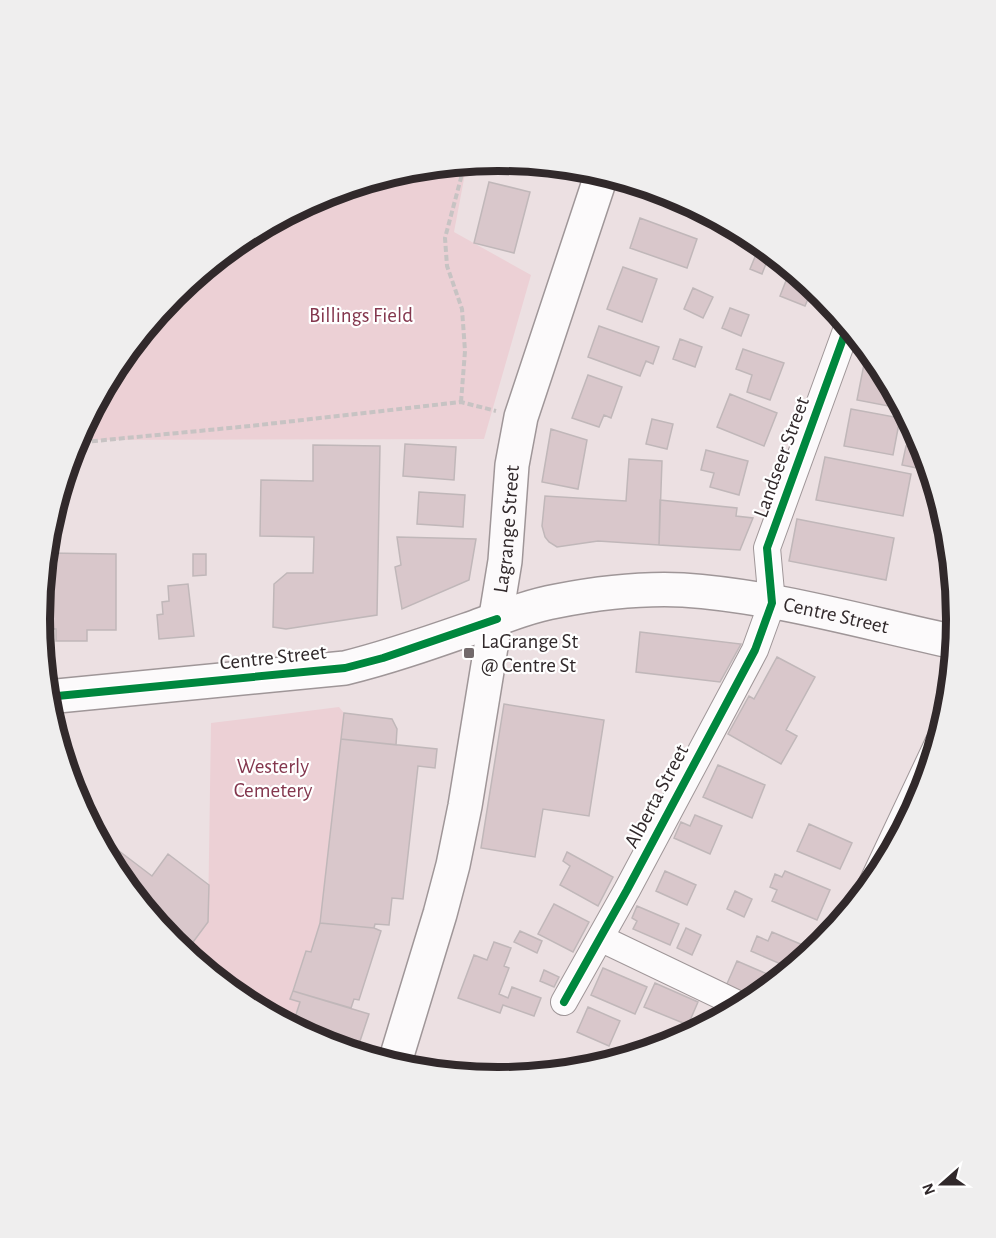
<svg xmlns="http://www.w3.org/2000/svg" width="996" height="1238" viewBox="0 0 996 1238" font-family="'Alegreya Sans',sans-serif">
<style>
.green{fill:#ecd0d5}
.building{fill:#d9c7cb;stroke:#c0b7b9;stroke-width:1.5}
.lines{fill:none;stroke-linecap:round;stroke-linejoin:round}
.street-casing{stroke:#9f9698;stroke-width:28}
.secondary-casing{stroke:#9f9698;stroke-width:36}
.path{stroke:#c7c3c3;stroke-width:4;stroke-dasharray:6 3;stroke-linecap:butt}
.street{stroke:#fcfafb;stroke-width:26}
.secondary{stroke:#fcfafb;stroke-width:33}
.cycleway-casing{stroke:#fff;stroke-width:11}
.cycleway{stroke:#00873e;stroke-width:8}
.poi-dot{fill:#72696b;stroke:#fff;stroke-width:2}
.labels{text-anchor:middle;stroke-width:4.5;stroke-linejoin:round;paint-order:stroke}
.park-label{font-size:21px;fill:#84374e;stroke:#fff}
.street-label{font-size:21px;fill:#31292b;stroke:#fff}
.poi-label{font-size:21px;fill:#31292b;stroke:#fff;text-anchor:start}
.rim{fill:none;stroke:#31292b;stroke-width:8}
</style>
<rect width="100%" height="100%" fill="#ece0e2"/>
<!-- green -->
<path class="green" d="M498,160L568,167L567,169L489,161Z
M467,163L454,232L531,275L484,439L76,440L117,364L174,294L243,237L323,195L409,169Z
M339,707L344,713L320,923L311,952L306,951L290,998L300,1002L292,1027L243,1000L185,953L208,921L211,723Z"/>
<!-- building -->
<path class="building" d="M489,182L530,192L514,253L474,243Z
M644,186L674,195L702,210L700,216L641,193Z
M640,218L697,239L687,268L630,248Z
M757,252L769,256L762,274L750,269Z
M623,267L657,279L642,322L607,309Z
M791,268L813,287L805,306L780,296Z
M693,288L713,297L703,318L684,309Z
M730,308L749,315L741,336L722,328Z
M599,326L659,347L653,364L646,361L640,376L588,357Z
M680,339L702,347L695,367L673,359Z
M743,349L784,363L770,400L747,392L752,375L736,369Z
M864,364L881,367L904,409L857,400Z
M588,375L622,387L611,418L604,415L599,427L572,418Z
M730,394L777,413L764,446L717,427Z
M851,409L900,418L893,455L844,446Z
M652,419L673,424L667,449L646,444Z
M551,429L587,440L578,489L542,482Z
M405,444L456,447L454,480L403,476Z
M313,445L380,446L377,615L286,629L273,627L274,584L287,573H313L314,537L260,536L261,480L313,481Z
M906,446L924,449L922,469L902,465Z
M706,450L748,461L739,495L710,487L714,473L701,470Z
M825,457L911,474L903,516L816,500Z
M629,459L662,461L659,545L598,541L557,547L549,542L545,537L542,526L545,496L626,501Z
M419,492L465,495L463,527L417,524Z
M660,500L737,508L736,516L753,518L740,550L659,545Z
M797,519L894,538L886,580L789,561Z
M397,537L476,539L469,580L402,609L395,567L401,565Z
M46,553L116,554V630H87V641H56V629H40L39,619Z
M193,554H206V575L193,576Z
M188,584L194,636L159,639L157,615L163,614L162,602L169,601L168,586Z
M640,632L741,644L720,682L636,672Z
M777,657L815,677L786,730L797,736L781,764L728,734L749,696L754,699Z
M504,704L604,720L589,816L543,809L535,857L481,848Z
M344,713L392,719L397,729L396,745L341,739Z
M341,739L437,749L435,768L418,766L403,899L392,898L389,925L375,924L374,928L320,923Z
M718,765L765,785L752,818L703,797Z
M695,815L722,826L710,854L674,838L681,822L690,826Z
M809,824L852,843L840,869L797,851Z
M102,838L152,876L168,854L209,885L208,922L185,953L173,943L116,874L99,842Z
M567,852L613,877L598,906L560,885L570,866L563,861Z
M665,871L696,885L687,905L656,891Z
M785,871L830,890L817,920L772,901L777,890L770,887L775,874L782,877Z
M735,891L752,899L744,917L727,909Z
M554,904L589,922L573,952L538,934Z
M637,906L679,924L670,945L633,929L637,921L632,918Z
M320,923L374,928L381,931L359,1000L354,999L351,1008L293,991L306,951L311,952Z
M686,928L701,935L692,955L677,948Z
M520,931L542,941L537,953L514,942Z
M772,932L812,949L809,955L792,969L751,951L757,936L768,941Z
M494,942L511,948L504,966L509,968L499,994L508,998L512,987L541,998L534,1016L503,1005L500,1013L458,998L474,955L487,960Z
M737,961L779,979L755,999L726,986Z
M603,968L647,987L635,1014L591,995Z
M544,970L559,977L554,987L540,981Z
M655,983L698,1002L688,1025L644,1007Z
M293,991L369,1014L356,1053L322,1043L292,1027L300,1002L290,999Z
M588,1007L620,1021L609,1046L577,1032Z
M714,1012L724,1016L708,1025Z"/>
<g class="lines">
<defs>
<path id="street" d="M871,885L938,743
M600,938L742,1006
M564,1002L627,890L755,650L772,603L767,548L848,325"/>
<g id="secondary">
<path id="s1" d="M47,697L345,668C390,657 432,642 475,627C502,617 529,606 557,601C598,593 642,588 683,590C774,596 866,623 955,642"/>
<path id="s2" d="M394,1065L440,914L453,865L465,806L505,561L512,465L521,417L602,173"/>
</g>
</defs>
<!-- street casing -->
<use href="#street" class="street-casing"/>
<!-- secondary casing -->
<use href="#secondary" class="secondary-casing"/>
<!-- path -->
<path class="path" d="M461,402L465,351L462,309L447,266L445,238L465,163
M74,443L250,426L461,402L496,411"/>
<!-- street -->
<use href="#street" class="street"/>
<!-- secondary -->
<use href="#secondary" class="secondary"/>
<defs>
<path id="cycleway" d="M47,697L345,668L383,658L497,619
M871,885L938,743
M564,1002L627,890L755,650L772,603L767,548L848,325"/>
</defs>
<!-- cycleway casing -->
<use href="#cycleway" class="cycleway-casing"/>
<!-- cycleway -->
<use href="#cycleway" class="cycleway"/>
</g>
<!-- markers -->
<rect class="poi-dot" x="463" y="647" width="12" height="12" rx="3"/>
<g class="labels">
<!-- park labels -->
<g class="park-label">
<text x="361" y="322">Billings Field</text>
<text x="273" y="773">Westerly<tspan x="273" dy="24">Cemetery</tspan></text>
</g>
<!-- street labels -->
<g class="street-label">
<text transform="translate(781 457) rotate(-70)" y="7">Landseer Street</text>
<text dy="7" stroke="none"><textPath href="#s2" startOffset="549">Lagrange Street</textPath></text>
<text dy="7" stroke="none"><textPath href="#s1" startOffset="804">Centre Street</textPath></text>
<text transform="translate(273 657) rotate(-6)" y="7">Centre Street</text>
<text transform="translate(656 796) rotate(-62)" y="7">Alberta Street</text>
</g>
<!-- poi labels -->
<g class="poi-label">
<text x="481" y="648">LaGrange St<tspan x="481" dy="24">@ Centre St</tspan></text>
</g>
</g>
<!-- crop -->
<path d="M0 0H996V1238H0ZM50 619a448 448 0 1 1 896 0a448 448 0 1 1-896 0Z" fill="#efeeee" fill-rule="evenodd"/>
<path class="rim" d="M50 619a448 448 0 1 1 896 0a448 448 0 1 1-896 0Z"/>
<!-- north arrow -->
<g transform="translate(942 1184) rotate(249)" stroke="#ffffff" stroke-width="4.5" paint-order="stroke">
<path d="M0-4.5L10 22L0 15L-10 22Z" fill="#31292b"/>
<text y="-9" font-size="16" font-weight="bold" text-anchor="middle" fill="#31292b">N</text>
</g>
</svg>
